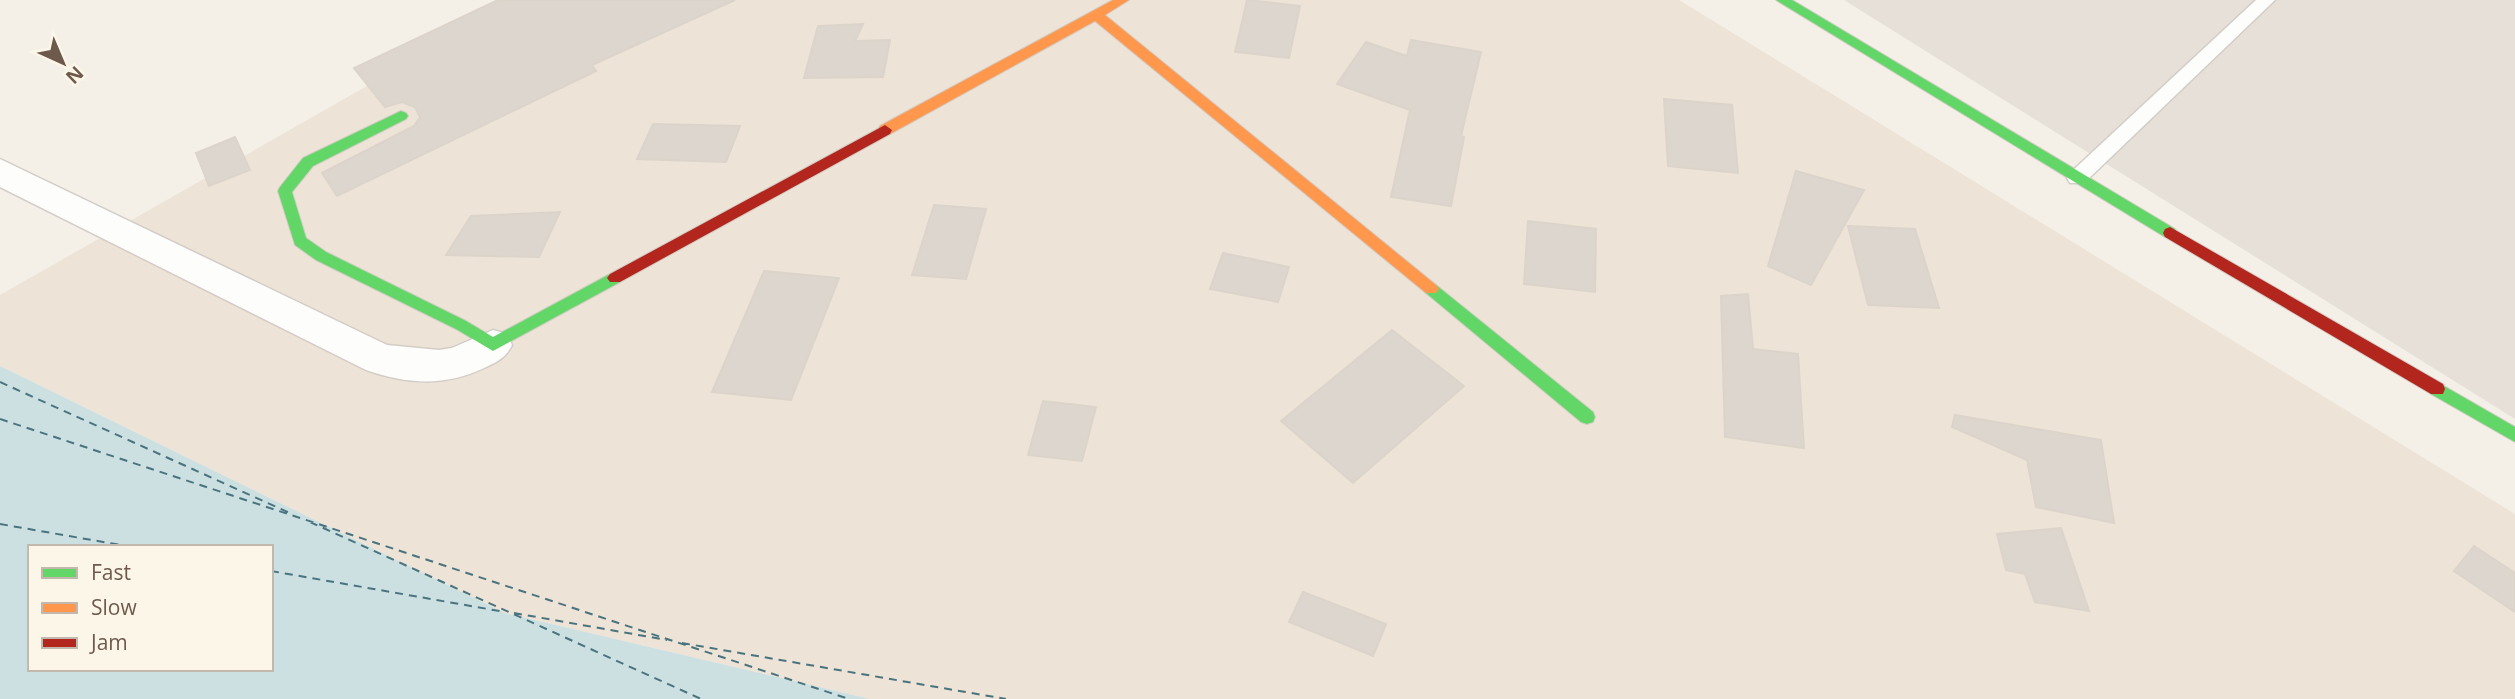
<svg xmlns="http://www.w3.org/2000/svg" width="2515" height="699" viewBox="0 0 2515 699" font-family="'Open Sans',sans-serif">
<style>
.residential{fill:#ede3d6}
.industrial{fill:#e6e0d9}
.water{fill:#cce0e2;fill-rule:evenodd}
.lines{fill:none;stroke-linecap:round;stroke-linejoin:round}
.ferry{stroke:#49747f;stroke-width:2;stroke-dasharray:8 6;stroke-linecap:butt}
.building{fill:#ddd6ce;stroke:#dcd4cb;stroke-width:2}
.lane-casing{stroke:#d3cdc7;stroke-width:3}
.street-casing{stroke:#d3cdc7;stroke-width:3}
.fast-casing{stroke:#d2ccc5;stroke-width:2}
.slow-casing{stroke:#d2ccc5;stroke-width:2}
.jam-casing{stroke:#d2ccc5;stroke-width:2}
.lane{fill:#fdfdfc;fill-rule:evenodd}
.street{fill:#fdfdfc;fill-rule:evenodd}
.fast{fill:#63d668;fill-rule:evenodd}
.slow{fill:#ff974d;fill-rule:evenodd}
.jam{fill:#b3261e;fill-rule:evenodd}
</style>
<rect width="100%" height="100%" fill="#f4f0e8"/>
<!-- residential -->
<path class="residential" d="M518,0H1679L2515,514V699H870L505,613L0,366V295Z"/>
<!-- industrial -->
<path class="industrial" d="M1844,0H2515V419Z"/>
<!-- water -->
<path class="water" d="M0,366L505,613L870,699H0ZM30,547H271V669H30Z"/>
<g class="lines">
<!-- ferry -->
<path class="ferry" d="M0,382L292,514
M0,419L849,699
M310,522L701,699
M0,524L132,547
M271,571L505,612
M514,613L667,640
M682,643L1006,699"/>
</g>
<!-- building -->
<path class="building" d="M498,0H735L592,65L596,71L337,196L322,173L414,126L420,117L415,107L402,102L385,107L354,68Z
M1247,0L1300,6L1289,58L1235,52Z
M863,24L855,41L890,40L883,77L804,78L818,26Z
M1411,40L1481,52L1461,136L1464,137L1451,206L1391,197L1410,110L1337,84L1366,42L1407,56Z
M1664,99L1732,105L1738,173L1668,166Z
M653,124L740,126L726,162L637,159Z
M235,137L250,170L209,186L196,153Z
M1796,171L1864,190L1811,285L1768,266Z
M934,205L986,209L966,279L912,275Z
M560,212L539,257L446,255L471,216Z
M1528,221L1596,229L1595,292L1524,284Z
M1848,226L1915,229L1939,308L1868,305Z
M1223,253L1289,267L1278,302L1210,289Z
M764,271L839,278L791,400L712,392Z
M1748,294L1753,349L1798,354L1804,448L1725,437L1721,296Z
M1392,330L1464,386L1353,483L1281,421Z
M1043,401L1096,407L1082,461L1028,455Z
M1955,415L2101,440L2114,523L2036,507L2027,460L1952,427Z
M2061,528L2089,611L2035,602L2025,574L2006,570L1997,534Z
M2474,546L2515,573V612L2454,571Z
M1303,592L1386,624L1373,656L1289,622Z"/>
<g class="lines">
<defs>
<path id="lane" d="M2256,0H2275L2084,183H2070L2067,178L2070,173Z"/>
<path id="street" d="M0,159L387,345L439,350L452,348L493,330L507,334L512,345C506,358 497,362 484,368C445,387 406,384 366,370L0,187Z"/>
<path id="fast" d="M1776,0H1792L2175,229L2177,233L2175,237H2165Z
M401,111L406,113L408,116L406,119L313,166L292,192L306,238L326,252L466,321L493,337L610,274H620L623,278L620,282L493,351L456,329L316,260L295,245L278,191L280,187L303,158Z
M1431,283L1436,285L1593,412L1595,417L1593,422L1587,424L1581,422L1426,293L1423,289L1426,285Z
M2437,382L2515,427V442L2431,394L2429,389L2431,384Z"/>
<path id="slow" d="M1113,0H1129L1105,15L1436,285L1439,289L1436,293H1426L1095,21L890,134H880L878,130L880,126Z"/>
<path id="jam" d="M885,125L892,130L890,134L620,282H610L607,278L610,274Z
M2170,227L2443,384L2445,389L2443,394H2431L2165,237L2163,233L2165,229Z"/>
</defs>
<!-- lane casing -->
<use href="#lane" class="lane-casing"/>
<!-- street casing -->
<use href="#street" class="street-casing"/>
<!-- fast casing -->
<use href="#fast" class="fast-casing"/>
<!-- slow casing -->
<use href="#slow" class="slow-casing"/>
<!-- jam casing -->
<use href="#jam" class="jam-casing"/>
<!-- lane -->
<use href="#lane" class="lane"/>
<!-- street -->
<use href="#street" class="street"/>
<!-- fast -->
<use href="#fast" class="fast"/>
<!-- slow -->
<use href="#slow" class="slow"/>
<!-- jam -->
<use href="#jam" class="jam"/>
</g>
<!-- legend -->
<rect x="28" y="545" width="245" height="126" fill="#fcf6e9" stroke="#c3b8ab" stroke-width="2"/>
<rect x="42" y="568" width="35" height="10" fill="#63d668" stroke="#c3b8ab" stroke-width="2"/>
<text x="91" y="580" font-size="21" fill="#6e5a4d">Fast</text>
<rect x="42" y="603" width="35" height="10" fill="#ff974d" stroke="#c3b8ab" stroke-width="2"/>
<text x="91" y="615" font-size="21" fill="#6e5a4d">Slow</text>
<rect x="42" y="638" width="35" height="10" fill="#b3261e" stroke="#c3b8ab" stroke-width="2"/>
<text x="91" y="650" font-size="21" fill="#6e5a4d">Jam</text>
<!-- north arrow -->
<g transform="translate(63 63) rotate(136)" stroke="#fcf6e9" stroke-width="5" paint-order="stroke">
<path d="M0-5L12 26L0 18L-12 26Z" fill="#6e5a4d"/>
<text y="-10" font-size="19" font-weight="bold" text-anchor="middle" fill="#6e5a4d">N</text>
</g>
</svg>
